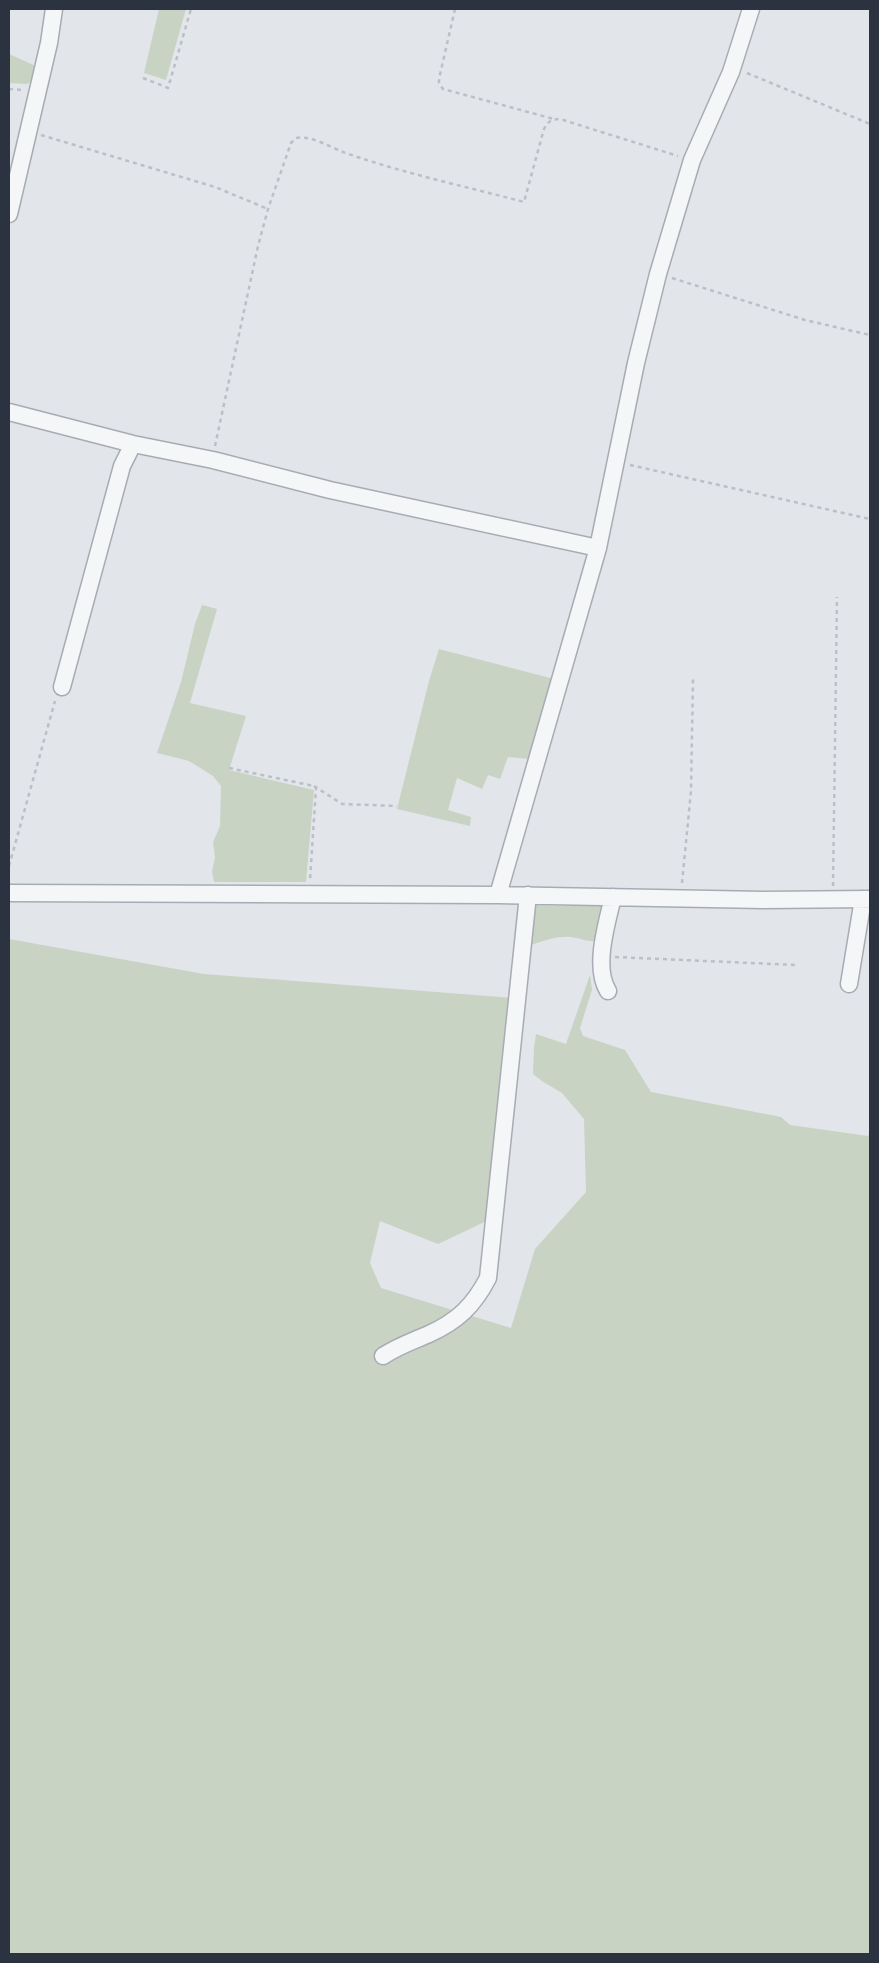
<svg xmlns="http://www.w3.org/2000/svg" width="879" height="1963" viewBox="0 0 879 1963" font-family="'Open Sans',sans-serif">
<style>
.green{fill:#c8d3c4}
.lines{fill:none;stroke-linecap:round;stroke-linejoin:round}
.minor-casing{stroke:#a7acb4;stroke-width:19}
.path{stroke:#bcbfc5;stroke-width:2.5;stroke-dasharray:4 4;stroke-linecap:butt}
.minor{stroke:#f5f6f8;stroke-width:16}
</style>
<rect width="100%" height="100%" fill="#e2e5ea"/>
<!-- green -->
<path class="green" d="M159,9H186L166,80L144,73Z
M9,54L38,67L35,79L27,84L9,83Z
M202,605L217,609L190,703L246,716L229,770L314,790L306,882H214L212,871L215,858L213,842L220,826L221,786L213,776L189,761L157,753L181,682L195,624Z
M439,649L554,679L529,759L508,757L500,779L488,775L482,789L457,778L448,810L471,817L470,826L397,809L429,681Z
M530,906H601L604,910L599,940C588,943 581,938 571,937C556,936 544,941 531,945L527,942Z
M9,939L204,974L514,998L491,1219L438,1244L380,1221L370,1263L381,1288L511,1328L535,1249L586,1192L584,1119L562,1093L542,1081L533,1074L534,1048L536,1034L566,1044L590,975L592,990L580,1028L583,1036L625,1050L651,1092L781,1117L790,1125L868,1136L870,1131V1954H9Z"/>
<g class="lines">
<defs>
<path id="minor" d="M9,214L49,43L54,9
M9,412L133,444L213,460L330,490L598,548
M62,687L122,466L133,444
M9,893L498,895L764,900L870,899
M498,895L598,548L636,363L658,274L692,160L731,72L751,9
M849,984L863,899
M608,991C593,967 607,923 613,897
M383,1356C398,1346 413,1341 429,1334C458,1321 474,1305 488,1278L528,895"/>
</defs>
<!-- minor casing -->
<use href="#minor" class="minor-casing"/>
<!-- path -->
<path class="path" d="M455,9L439,79V83L443,89L554,119
M747,73L870,124
M143,78L168,88L191,9
M9,89L22,90
M41,135L215,187L268,209
M672,278L805,320L870,335
M215,446L258,246L268,209L291,143L296,138C311,135 330,147 343,152C402,173 464,186 524,202L544,129C548,121 552,119 560,119L678,156
M630,465L870,519
M229,768L314,786L316,788L310,880
M314,786L342,804L397,806
M9,866L55,701
M682,883L691,791L693,678
M833,886L837,597
M615,957L796,965"/>
<!-- minor -->
<use href="#minor" class="minor"/>
</g>
<!-- border -->
<rect width="879" height="1963" fill="none" stroke="#2b3341" stroke-width="20"/>
</svg>
